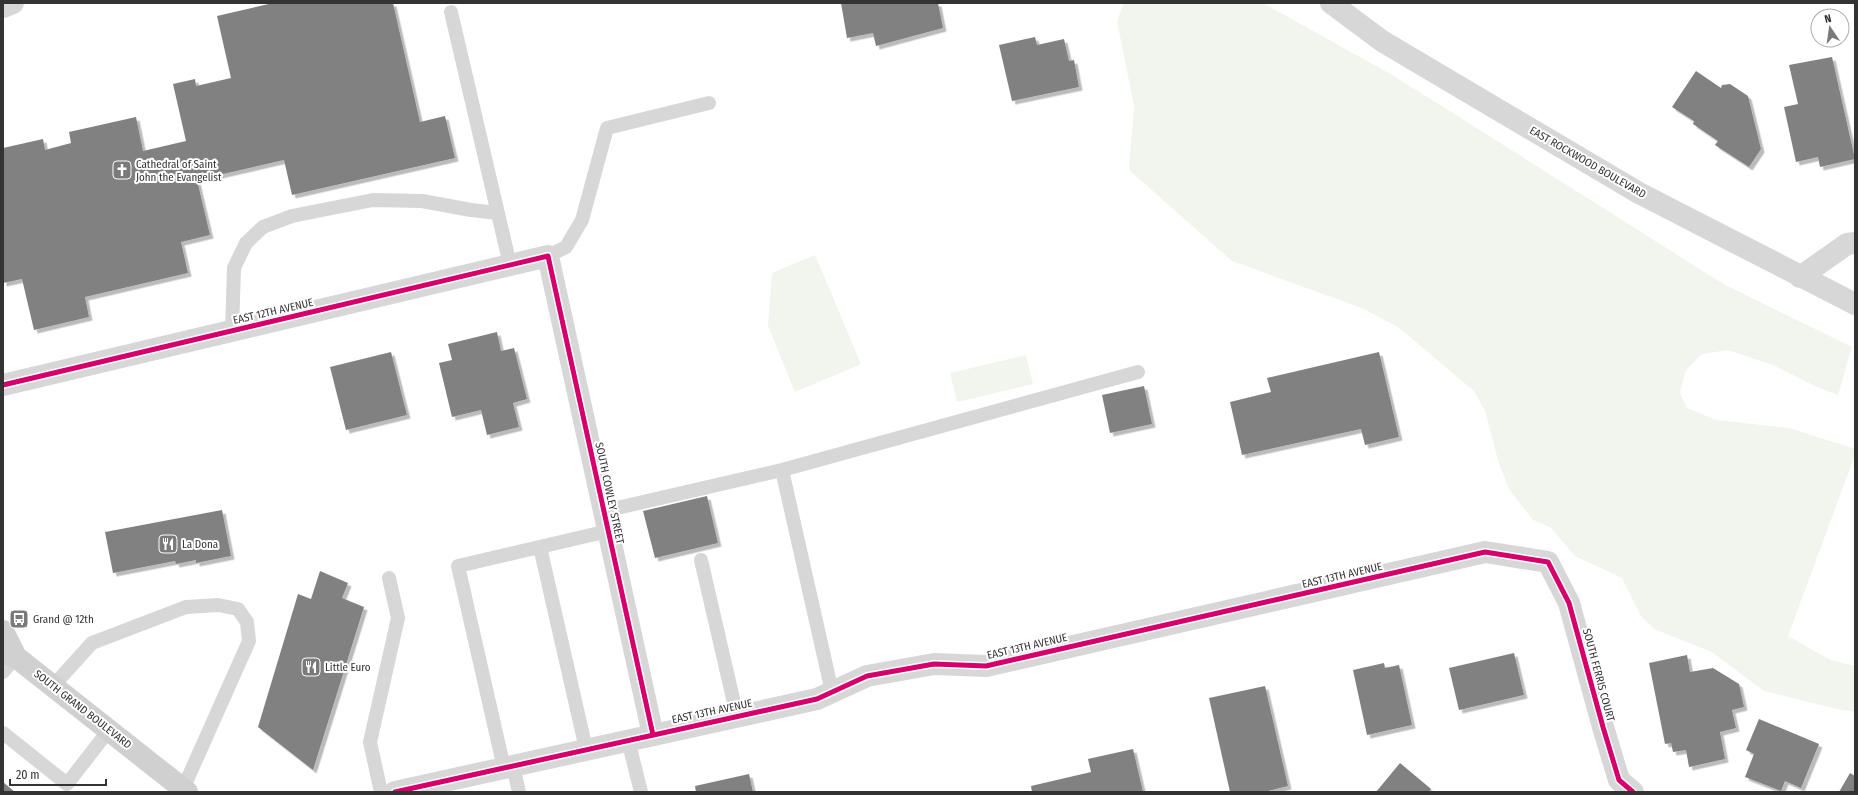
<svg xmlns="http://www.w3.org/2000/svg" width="1858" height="795" viewBox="0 0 1858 795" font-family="'Fira Sans Condensed',sans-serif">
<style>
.green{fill:#f1f5ed}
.building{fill:#818181;filter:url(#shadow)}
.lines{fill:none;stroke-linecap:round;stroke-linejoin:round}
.service{stroke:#d7d7d7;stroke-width:14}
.minor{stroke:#d7d7d7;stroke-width:22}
.tertiary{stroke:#d7d7d7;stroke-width:22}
.secondary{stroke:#d0d0d0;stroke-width:22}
.cycleway-casing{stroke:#fff;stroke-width:8}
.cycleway{stroke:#d6006c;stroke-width:5}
.labels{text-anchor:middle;stroke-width:4;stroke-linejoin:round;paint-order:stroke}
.street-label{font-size:11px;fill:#333;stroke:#fff}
.poi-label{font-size:11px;fill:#333;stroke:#fff;text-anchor:start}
</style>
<defs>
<filter id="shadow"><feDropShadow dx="3.5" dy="3.5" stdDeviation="0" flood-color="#0004"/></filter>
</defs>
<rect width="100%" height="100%" fill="#fff"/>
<!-- green -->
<path class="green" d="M1124,3H1263L1394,76L1725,285L1852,347L1838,395L1817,387L1773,365L1728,350L1702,354L1686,370L1680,393L1687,408L1716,420L1789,428L1855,449V455L1788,636L1830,660L1855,666V712L1837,709L1764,691L1712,652L1654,629L1641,616L1622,578L1575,556L1550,527L1533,520L1510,491L1499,464L1485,411L1474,391L1398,327L1364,309L1232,261L1129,170L1134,106L1117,21Z
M815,255L861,364L795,392L768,326L772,273Z
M1026,355L1033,384L957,402L950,373Z"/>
<!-- building -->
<path class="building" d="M273,3H393L420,122L445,116L455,158L292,195L284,160L197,180L210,235L181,242L188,273L85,297L89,317L34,330L22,279L3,283V148L43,139L45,150L71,143L69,132L136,117L143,151L186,141L173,84L195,79L196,86L231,78L217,16Z
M841,3H938L943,28L876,46L873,33L847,38Z
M1035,37L1037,45L1064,39L1069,61L1074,60L1079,87L1012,101L999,45Z
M1832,57L1855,159L1820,167L1818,157L1796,162L1784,107L1798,104L1789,65Z
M1696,71L1721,88L1722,85L1730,84L1748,96L1761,149L1749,167L1715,145L1718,141L1693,124L1694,121L1672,107Z
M497,332L501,351L514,348L527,399L513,403L519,427L487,435L481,410L452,417L439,363L452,360L448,344Z
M391,352L407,415L346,430L330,367Z
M1379,352L1399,437L1365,445L1361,429L1242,455L1230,402L1271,392L1267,378Z
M1144,386L1152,424L1110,433L1102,395Z
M707,496L718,543L655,558L643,511Z
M222,510L231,556L196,563V560L176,564L175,561L113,573L105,532Z
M320,571L348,583L342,598L364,607L313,770L258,727L298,594L311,599Z
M1514,653L1524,695L1459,710L1449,668Z
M1687,655L1690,672L1713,668L1739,684L1744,707L1732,710L1736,728L1720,732L1725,759L1689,767L1686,750L1673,752L1671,743L1665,744L1649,663Z
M1384,663L1385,668L1399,665L1412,725L1367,735L1353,670Z
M1265,686L1288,786L1264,792H1230L1209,698Z
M1759,719L1819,744L1801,788L1785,781L1781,791L1745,777L1754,754L1746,750Z
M1133,749L1143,792H1032L1031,786L1091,772L1088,759Z
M1400,763L1431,789L1429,792H1376Z
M1850,773L1855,776V792H1839Z
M749,774L753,792H696L695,786Z
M3,782L15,792H3Z"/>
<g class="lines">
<!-- service -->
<path class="service" d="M451,12L510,265
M548,256L566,247L582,220L607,128L709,103
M232,331L234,268L246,243L263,227L292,216L373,200L422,201L471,210L498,213
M782,470L832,692
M604,511L782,470L1138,372
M540,547L586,749
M701,560L737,716
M3,672L16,657
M53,686L92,643L186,607L218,605L238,609L247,622L249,641L183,789
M3,733L67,784L109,730
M628,740L641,792
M513,766L519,792
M504,768L458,566L608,531
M381,792L370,742L398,618L389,578"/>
<!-- minor -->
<path class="minor" d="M3,7L13,3
M1800,277L1847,244L1855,243
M3,385L548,256L653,735
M395,792L817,699L867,676L934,664L986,666L1485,552L1548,562L1569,603L1603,727L1619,780L1633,792"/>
<!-- tertiary -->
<path class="tertiary" d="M1331,3L1382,41L1639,193L1855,304"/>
<!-- secondary -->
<path class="secondary" d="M3,631L16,657
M3,653L16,657L187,792"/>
<defs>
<path id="cycleway" d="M3,385L548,256L653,735
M395,792L817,699L867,676L934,664L986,666L1485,552L1548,562L1569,603L1603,727L1619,780L1633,792"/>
</defs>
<!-- cycleway casing -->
<use href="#cycleway" class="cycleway-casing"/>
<!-- cycleway -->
<use href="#cycleway" class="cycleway"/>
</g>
<!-- icons -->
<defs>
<symbol id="church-square" viewBox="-11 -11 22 22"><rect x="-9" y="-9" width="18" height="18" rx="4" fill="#7a7a7a" stroke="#fff"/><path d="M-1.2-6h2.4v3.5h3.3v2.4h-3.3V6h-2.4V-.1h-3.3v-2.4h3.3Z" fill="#fff"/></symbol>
<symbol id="restaurant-square" viewBox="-11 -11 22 22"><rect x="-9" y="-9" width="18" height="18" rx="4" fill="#7a7a7a" stroke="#fff"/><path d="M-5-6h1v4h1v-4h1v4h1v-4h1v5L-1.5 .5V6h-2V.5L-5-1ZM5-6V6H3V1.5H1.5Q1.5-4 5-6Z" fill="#fff"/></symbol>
<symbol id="bus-square" viewBox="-11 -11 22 22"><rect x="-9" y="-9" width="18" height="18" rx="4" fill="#7a7a7a" stroke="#fff"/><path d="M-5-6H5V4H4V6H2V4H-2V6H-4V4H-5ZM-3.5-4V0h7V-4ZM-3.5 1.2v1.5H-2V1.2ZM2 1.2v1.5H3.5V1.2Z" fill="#fff"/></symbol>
</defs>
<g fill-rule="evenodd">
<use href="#church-square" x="111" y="159" width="22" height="22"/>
<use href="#restaurant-square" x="157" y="533" width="22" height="22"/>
<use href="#bus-square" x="8" y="608" width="22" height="22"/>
<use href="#restaurant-square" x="300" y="656" width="22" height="22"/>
</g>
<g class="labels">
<!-- street labels -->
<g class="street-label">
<text transform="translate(1588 162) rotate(30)" y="4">EAST ROCKWOOD BOULEVARD</text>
<text transform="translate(273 311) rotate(-13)" y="4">EAST 12TH AVENUE</text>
<text transform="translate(610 493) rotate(78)" y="4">SOUTH COWLEY STREET</text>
<text transform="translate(1342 575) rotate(-13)" y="4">EAST 13TH AVENUE</text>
<text transform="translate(1027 646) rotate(-13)" y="4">EAST 13TH AVENUE</text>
<text transform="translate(1599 675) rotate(75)" y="4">SOUTH FERRIS COURT</text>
<text transform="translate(83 709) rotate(38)" y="4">SOUTH GRAND BOULEVARD</text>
<text transform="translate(712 711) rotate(-12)" y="4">EAST 13TH AVENUE</text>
</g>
<!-- poi labels -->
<g class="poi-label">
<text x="136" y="168">Cathedral of Saint<tspan x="136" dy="13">John the Evangelist</tspan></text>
<text x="182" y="548">La Dona</text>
<text x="33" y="623">Grand @ 12th</text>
<text x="325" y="671">Little Euro</text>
</g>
</g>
<!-- border -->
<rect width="1858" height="795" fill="none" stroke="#333333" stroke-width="8"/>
<!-- north arrow -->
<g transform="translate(1830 28) rotate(347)"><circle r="19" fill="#ffffff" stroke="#adadad"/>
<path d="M0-3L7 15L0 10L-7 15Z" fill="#7a7a7a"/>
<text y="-6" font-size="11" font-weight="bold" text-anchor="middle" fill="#333333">N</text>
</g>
<!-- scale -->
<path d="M10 779v6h96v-6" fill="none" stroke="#333333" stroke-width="2"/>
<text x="16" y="779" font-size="12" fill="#333333" stroke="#ffffff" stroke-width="3" paint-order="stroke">20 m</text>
</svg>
